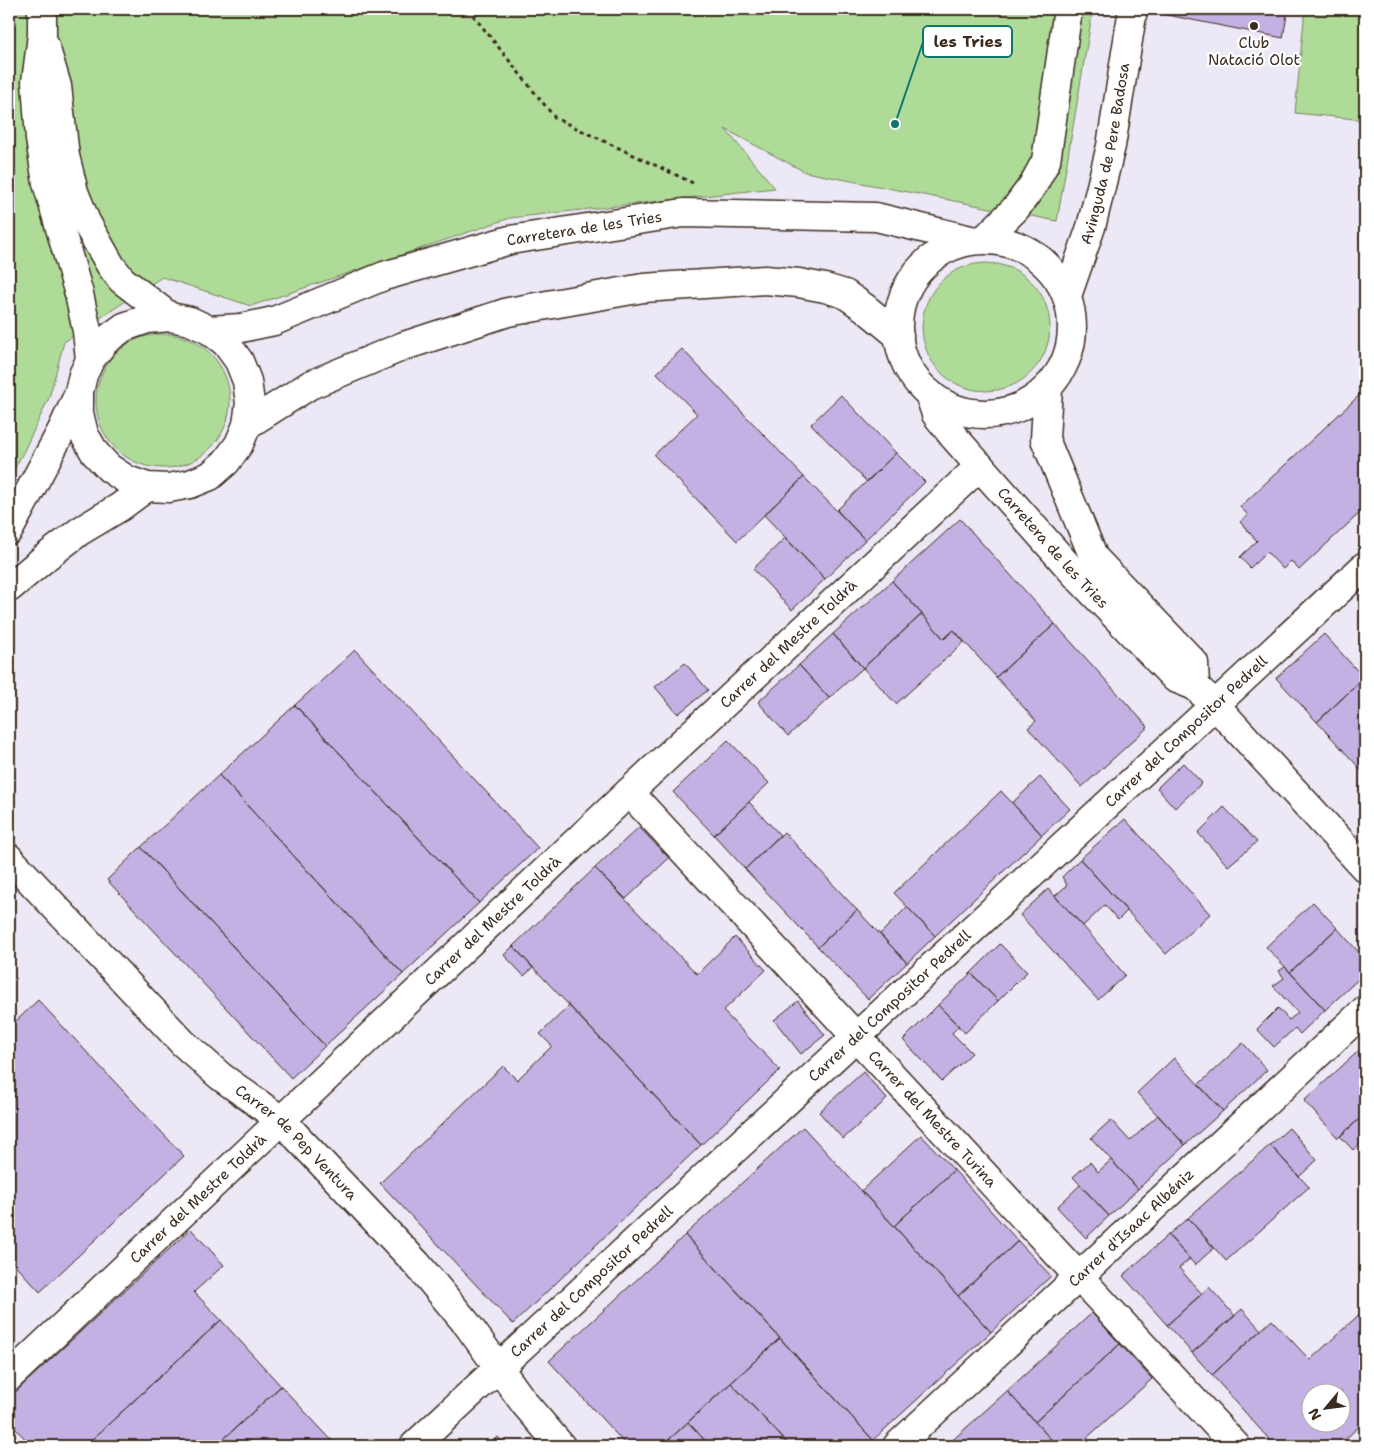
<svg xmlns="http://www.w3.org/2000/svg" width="1374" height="1455" viewBox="0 0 1374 1455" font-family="'Shantell Sans',sans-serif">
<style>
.green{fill:#afdb99;stroke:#75825c}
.building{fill:#c2b1e2;stroke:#3b2a1e;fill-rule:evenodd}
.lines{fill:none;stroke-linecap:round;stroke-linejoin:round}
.minor-casing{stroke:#3b2a1e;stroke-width:31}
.path{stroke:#3b2a1e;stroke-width:3;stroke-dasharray:4 4;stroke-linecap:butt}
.minor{stroke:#fff;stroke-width:28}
.poi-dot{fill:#3b2a1e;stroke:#fff;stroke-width:2}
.labels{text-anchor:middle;stroke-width:4.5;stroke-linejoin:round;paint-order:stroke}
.poi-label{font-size:15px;fill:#3b2a1e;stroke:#fff}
.street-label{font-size:15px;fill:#3b2a1e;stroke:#fff}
.leader{fill:none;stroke:#0f766e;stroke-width:2}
.callout-dot{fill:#0f766e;stroke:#fff;stroke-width:2}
.callout{fill:#fff;stroke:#0f766e;stroke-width:2}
.callout-label{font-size:16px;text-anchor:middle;font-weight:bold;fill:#3b2a1e}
</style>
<rect width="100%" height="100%" fill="#ede8f6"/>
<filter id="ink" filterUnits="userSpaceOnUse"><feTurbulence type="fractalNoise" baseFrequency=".02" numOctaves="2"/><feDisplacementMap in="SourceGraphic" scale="10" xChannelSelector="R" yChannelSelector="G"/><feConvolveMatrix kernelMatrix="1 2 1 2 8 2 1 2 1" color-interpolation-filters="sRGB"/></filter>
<g filter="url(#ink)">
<!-- green -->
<path class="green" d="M9,9H1093L1057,221L805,172L725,129L775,188L510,218L251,306L162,277L64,342L49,398L22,455L9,478Z
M1305,9H1365V120L1295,113Z
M922 327a64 64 0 1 1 128 0a64 64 0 1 1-128 0Z
M96 401a67 67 0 1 1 134 0a67 67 0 1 1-134 0Z"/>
<!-- building -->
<path class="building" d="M1163,9H1288L1283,38L1162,14Z
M682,349L804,477L737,541L654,455L697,414L657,373Z
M1365,390V508L1299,570L1291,561L1283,569L1267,552L1250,568L1240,557L1257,541L1240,522L1248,515L1240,507Z
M841,395L896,453L867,482L811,424Z
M896,453L925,482L865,540L837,510Z
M804,477L865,540L825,579L764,515Z
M960,519L1055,624L996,677L954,630L944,639L892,581Z
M785,538L825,579L792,610L753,569Z
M892,581L922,614L863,668L833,634Z
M922,614L944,639L954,630L964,642L896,704L863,668Z
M1055,624L1148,727L1082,787L1028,728L1036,721L996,677Z
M833,634L863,668L829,698L799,665Z
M1324,634L1364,678L1317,722L1276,678Z
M355,650L538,848L479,903L295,705Z
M685,663L708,690L678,714L655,687Z
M799,665L829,698L788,736L758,702Z
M1364,678H1365V774L1317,722Z
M295,705L479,903L403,974L219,775Z
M728,740L769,783L714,835L673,792Z
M1183,763L1202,783L1175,808L1157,788Z
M219,775L403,974L325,1046L141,847Z
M1040,777L1070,809L1042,835L1012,803Z
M1001,791L1042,835L935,936L894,893Z
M749,802L780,835L745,869L714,835Z
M1224,807L1257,842L1228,866L1198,833Z
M1125,819L1210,914L1166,954L1080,859Z
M639,827L669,858L626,899L595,868Z
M784,832L857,910L818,947L745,869Z
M141,847L325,1046L291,1078L107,880Z
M1080,859L1127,911L1118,920L1105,905L1083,926L1055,896L1067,885L1062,877Z
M595,868L697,974L735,937L766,970L723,1011L780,1070L701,1145L513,946Z
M1048,889L1083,926L1125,975L1098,1000L1020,915Z
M1313,902L1337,928L1290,972L1266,947Z
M907,907L935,936L907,963L880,934Z
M857,910L907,963L868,999L818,947Z
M1337,928L1365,959V973L1325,1010L1290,972Z
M1000,944L1027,972L998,1001L971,973Z
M513,946L533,968L524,976L504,955Z
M1285,967L1325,1010L1300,1034L1295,1028L1274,1047L1257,1029L1278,1008L1289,1020L1298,1013L1273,986L1284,978L1279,971Z
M971,973L998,1001L965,1033L938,1005Z
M38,1000L184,1156L40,1292L9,1258V1028Z
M798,1001L825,1035L801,1054L774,1020Z
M938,1005L959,1026L952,1033L972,1053L942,1081L903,1040Z
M569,1006L701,1145L513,1324L380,1183L503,1066L517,1080L552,1046L540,1034Z
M1243,1043L1267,1070L1223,1111L1198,1085Z
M1365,1045V1114L1338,1138L1304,1101Z
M1174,1058L1223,1111L1185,1145L1137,1093Z
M863,1072L887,1099L843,1139L819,1112Z
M1365,1114V1139L1353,1150L1340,1136Z
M1158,1115L1185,1145L1138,1189L1091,1138L1111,1120L1130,1141Z
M803,1127L991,1332L873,1440L685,1235Z
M1289,1128L1317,1160L1299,1177L1270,1145Z
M921,1135L954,1170L894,1226L861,1191Z
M1270,1145L1309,1187L1226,1261L1188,1218Z
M1111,1160L1138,1189L1109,1216L1073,1177L1090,1162L1098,1172Z
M954,1170L1018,1241L958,1296L894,1226Z
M1080,1185L1109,1216L1086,1238L1057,1207Z
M1188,1218L1214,1248L1195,1265L1168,1235Z
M191,1229L224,1265L194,1292L221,1320L85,1446H32L9,1422V1398Z
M685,1235L780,1338L662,1446H627L549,1361Z
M1168,1235L1190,1259L1179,1268L1202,1294L1167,1325L1123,1276Z
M1018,1241L1051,1276L991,1332L958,1296Z
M1209,1287L1235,1316L1192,1353L1167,1325Z
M1242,1309L1261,1330L1212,1375L1192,1353Z
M1365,1309V1421L1338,1446H1275L1212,1375L1272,1320L1310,1360ZM1312,1392H1342V1422H1312Z
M1092,1313L1120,1344L1035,1422L1007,1391Z
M221,1320L281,1386L216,1446H85Z
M780,1338L873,1440L867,1446H790L731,1383Z
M1120,1344L1152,1379L1078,1446H1057L1035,1422Z
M731,1383L790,1446H710L688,1422Z
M281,1386L337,1446H216Z
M1007,1391L1057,1446H946Z
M688,1422L710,1446H662Z
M498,1437L507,1446H488Z"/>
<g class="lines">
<defs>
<g id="minor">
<path d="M42,9V35L36,82L40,139L47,183L79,294L87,331L90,360"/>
<path d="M45,46L57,86L65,156L74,192L86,222L111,266L122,280L170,317"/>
<path d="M985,239L1016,208L1033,185L1046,161L1068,9"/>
<circle cx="985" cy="327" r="87"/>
<path id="s1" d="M1067,296L1091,227L1111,146L1133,9"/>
<path id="s2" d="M209,330L226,343L239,361L247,381L250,403L247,425L239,444L226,462L210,476L190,484L169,488L147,487L127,480L109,468L95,453L84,434L79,413V392L83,375L90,360L105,341L124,327L147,319L170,317L190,321L209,330L241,328L274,321L384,276L510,240L683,213L876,217L971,240"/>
<path d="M1048,388L1045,439L1094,558L1194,663L1195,686"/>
<path id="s3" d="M929,393L936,414L954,437L1075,574L1175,678L1195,686L1215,705L1365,868"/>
<path d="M247,425L310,385L404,346L508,312L643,288L765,280L799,283L825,288L845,294L865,308L899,336"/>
<path d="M9,530L62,430L79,393"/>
<path d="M9,588L46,557L80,531L120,507L147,487"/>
<path id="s4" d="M629,792L1236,1446"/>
<path id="s5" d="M9,858L183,1043L220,1076L281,1120L417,1264L467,1324L525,1404L561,1446"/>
<path id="s6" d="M9,1377L629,792L980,466"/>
<path id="s7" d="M414,1446L1365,566"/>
<path id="s8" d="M897,1446L1365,1010"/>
</g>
</defs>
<!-- minor casing -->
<use href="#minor" class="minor-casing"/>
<!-- path -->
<path class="path" d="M468,9L555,118L693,183"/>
<!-- minor -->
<use href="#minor" class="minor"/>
</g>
</g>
<!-- markers -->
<circle class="poi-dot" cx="1254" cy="26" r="5"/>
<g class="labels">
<!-- poi labels -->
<g class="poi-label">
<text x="1254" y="48">Club<tspan x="1254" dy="17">Natació Olot</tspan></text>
</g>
<!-- street labels -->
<g class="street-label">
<text dy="5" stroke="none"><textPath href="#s1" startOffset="148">Avinguda de Pere Badosa</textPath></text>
<text dy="5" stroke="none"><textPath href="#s2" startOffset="928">Carretera de les Tries</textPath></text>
<text dy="5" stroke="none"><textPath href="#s3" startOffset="200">Carretera de les Tries</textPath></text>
<text dy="5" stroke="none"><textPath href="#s6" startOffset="1070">Carrer del Mestre Toldrà</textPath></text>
<text dy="5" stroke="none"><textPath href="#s7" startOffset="1052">Carrer del Compositor Pedrell</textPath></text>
<text dy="5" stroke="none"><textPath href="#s6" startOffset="665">Carrer del Mestre Toldrà</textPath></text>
<text dy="5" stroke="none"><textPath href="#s7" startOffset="648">Carrer del Compositor Pedrell</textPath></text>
<text dy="5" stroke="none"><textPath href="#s4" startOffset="446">Carrer del Mestre Turina</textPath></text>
<text dy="5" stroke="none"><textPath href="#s5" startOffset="405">Carrer de Pep Ventura</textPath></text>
<text dy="5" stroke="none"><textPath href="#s6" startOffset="260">Carrer del Mestre Toldrà</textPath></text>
<text dy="5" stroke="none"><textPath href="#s8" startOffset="320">Carrer d'Isaac Albéniz</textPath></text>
<text dy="5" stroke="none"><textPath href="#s7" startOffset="242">Carrer del Compositor Pedrell</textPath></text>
</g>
</g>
<!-- callouts -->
<path class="leader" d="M895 124L923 42"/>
<circle class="callout-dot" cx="895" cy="124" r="5"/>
<rect class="callout" x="923" y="26" width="89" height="31" rx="5"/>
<g class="callout-label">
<text x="968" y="47">les Tries</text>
</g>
<!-- margin -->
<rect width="1374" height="1455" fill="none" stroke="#fff" stroke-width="30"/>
<rect x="15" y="15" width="1344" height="1425" fill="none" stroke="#3b2a1e" stroke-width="2" filter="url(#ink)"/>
<!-- north arrow -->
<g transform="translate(1326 1408) rotate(241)"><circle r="24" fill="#ffffff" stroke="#b1aaa5"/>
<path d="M0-4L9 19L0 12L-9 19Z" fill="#3b2a1e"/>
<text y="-8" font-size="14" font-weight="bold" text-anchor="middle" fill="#3b2a1e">N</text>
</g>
</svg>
